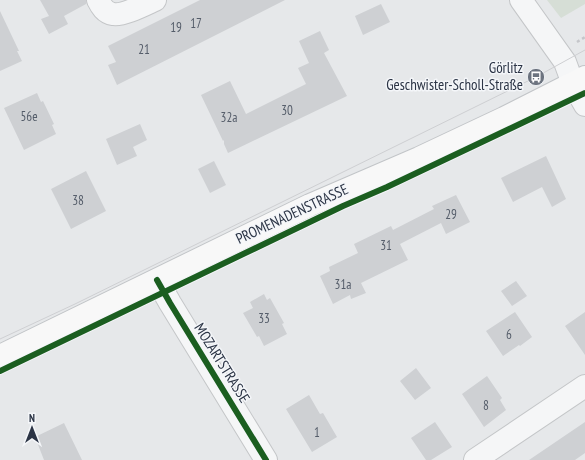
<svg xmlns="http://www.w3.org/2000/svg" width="585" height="460" viewBox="0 0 585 460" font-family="'PT Sans Narrow',sans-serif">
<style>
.green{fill:#d6ded6}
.building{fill:#ced0d3}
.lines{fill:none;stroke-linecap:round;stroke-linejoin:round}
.minor-casing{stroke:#c4c6c8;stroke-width:24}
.major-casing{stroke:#c2c5c8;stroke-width:24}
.path{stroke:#c5c6ca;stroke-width:2.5;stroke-dasharray:3 3;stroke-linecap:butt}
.minor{stroke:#f5f6f7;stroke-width:22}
.major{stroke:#f8f8f8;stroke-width:22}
.tram{stroke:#cecfd2;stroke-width:1}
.cycleway-casing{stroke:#f4f6f9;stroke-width:8}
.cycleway{stroke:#1b5e20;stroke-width:6}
.labels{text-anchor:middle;stroke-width:3;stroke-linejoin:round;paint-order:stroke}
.number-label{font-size:13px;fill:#545c69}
.poi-label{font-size:15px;fill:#2b3445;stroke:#f4f6f9;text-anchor:end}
.street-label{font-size:15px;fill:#2b3445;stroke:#f4f6f9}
</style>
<rect width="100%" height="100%" fill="#e6e8ea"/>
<!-- green -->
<path class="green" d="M547,0H585V4L561,18Z"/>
<!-- building -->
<path class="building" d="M40,0H86V4L64,16L68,24L49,34L41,19L49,16Z
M200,0H285L117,85L108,65L116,62L108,46Z
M381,4L390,22L363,35L355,16Z
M0,11L19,51H17L22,61L0,71Z
M320,31L329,50L324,53L347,96L228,153L224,144V140L223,141L201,95L230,81L246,114L306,84L298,68L309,63L299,41Z
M37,93L41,102L43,101L54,124L52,125L56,134L24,150L4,108Z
M140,124L147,140L133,147L137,156L117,165L106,139Z
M546,156L566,199L552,207L542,187L513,202L501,178Z
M214,161L226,185L210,193L198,169Z
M86,171L106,211L71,229L51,189Z
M456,195L470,222L446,234L441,223L400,244L408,260L361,283L366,293L351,299L350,295L333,304L320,276L330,271L329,267L358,253L354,244L391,226L393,230L434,209L432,206Z
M516,281L527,296L512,306L501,291Z
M264,294L267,300L270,298L284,323L282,324L287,334L264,346L259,336L257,337L243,313L253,308L250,302Z
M515,312L532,337L520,346L519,345L503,356L486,331Z
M585,312V355L565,326Z
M416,368L431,388L415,400L400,381Z
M487,376L502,398L500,400L506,410L484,427L462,394Z
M309,395L320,414L323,413L337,437L312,452L286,409Z
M435,422L452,447L431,460H426L411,438Z
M585,422V453L575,460H529Z
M64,423L82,460H44L35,437Z"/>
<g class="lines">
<defs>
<path id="minor" d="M98,0C101,6 105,13 113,14C123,16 146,4 155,0
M521,0L565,62L573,84L585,105
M157,280L170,303L266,460
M475,460L585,386"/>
<path id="major" d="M0,356L310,205L419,158L504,118L585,77"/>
</defs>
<!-- minor casing -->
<use href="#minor" class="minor-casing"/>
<!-- major casing -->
<use href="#major" class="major-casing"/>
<!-- path -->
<path class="path" d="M577,42L585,37"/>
<!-- minor -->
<use href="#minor" class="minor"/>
<!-- major -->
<use href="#major" class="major"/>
<!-- tram -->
<path class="tram" d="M0,339L75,304L536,77L585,50"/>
<defs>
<path id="cycleway" d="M157,280L170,303L266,460
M0,371L343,206L387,187L585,93"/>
</defs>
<!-- cycleway casing -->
<use href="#cycleway" class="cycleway-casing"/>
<!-- cycleway -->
<use href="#cycleway" class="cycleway"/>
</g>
<!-- icons -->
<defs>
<symbol id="bus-disc" viewBox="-11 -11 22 22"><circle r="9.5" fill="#6c737f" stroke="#f4f6f9"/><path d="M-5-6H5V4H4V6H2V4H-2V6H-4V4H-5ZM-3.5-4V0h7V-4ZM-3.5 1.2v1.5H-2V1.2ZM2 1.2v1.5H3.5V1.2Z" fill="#fff"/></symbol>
</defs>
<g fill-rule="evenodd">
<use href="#bus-disc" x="526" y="67" width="20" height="20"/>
</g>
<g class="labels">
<!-- number labels -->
<g class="number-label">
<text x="196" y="28">17</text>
<text x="176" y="32">19</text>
<text x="144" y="54">21</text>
<text x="287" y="115">30</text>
<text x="29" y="121">56e</text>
<text x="229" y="122">32a</text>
<text x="78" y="205">38</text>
<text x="451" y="219">29</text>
<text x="386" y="250">31</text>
<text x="343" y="289">31a</text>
<text x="264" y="323">33</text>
<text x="509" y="339">6</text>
<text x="486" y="410">8</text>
<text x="317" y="437">1</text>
</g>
<!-- poi labels -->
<g class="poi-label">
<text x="523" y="73">Görlitz<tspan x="523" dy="17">Geschwister-Scholl-Straße</tspan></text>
</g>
<!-- street labels -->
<g class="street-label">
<text transform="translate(292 214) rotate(-25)" y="5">PROMENADENSTRASSE</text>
<text transform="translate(222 363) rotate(58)" y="5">MOZARTSTRASSE</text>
</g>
</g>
<!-- north arrow -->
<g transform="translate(32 428)" stroke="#f4f6f9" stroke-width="3" paint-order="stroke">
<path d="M0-3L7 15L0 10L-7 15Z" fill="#2b3445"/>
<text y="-6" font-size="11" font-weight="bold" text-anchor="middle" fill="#2b3445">N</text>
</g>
</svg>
